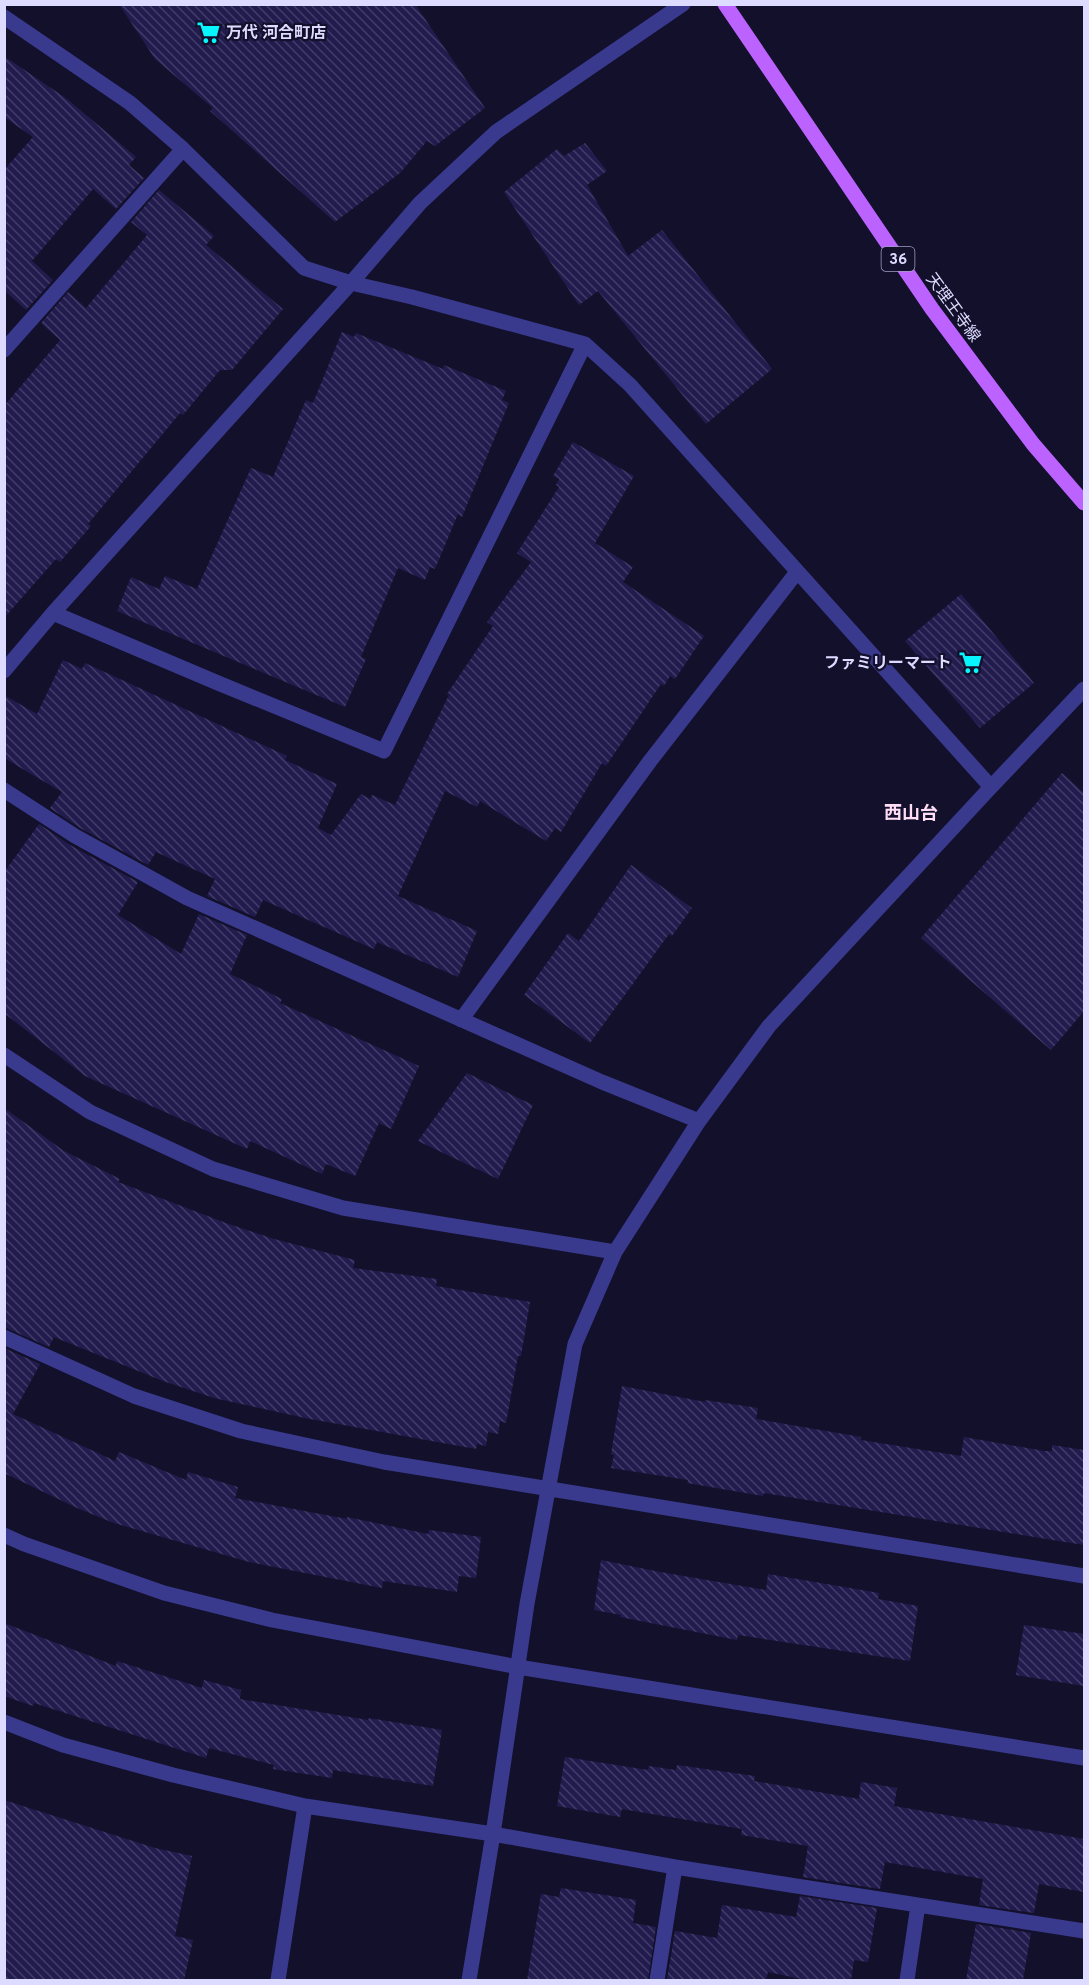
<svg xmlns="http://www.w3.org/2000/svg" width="1089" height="1985" viewBox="0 0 1089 1985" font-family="Overpass,'Noto Sans JP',sans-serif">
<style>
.building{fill:url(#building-back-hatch)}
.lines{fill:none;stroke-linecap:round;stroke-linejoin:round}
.minor{stroke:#393a8d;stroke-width:15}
.tertiary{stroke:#393a8d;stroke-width:15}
.primary{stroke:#bb62ff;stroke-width:15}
.labels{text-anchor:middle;stroke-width:4.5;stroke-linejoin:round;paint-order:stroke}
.shield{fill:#13102c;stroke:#a09ec0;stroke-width:1.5}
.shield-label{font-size:15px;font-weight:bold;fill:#dddbff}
.poi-label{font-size:16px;font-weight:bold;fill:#dddbff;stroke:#13102c;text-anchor:start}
.street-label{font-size:16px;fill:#dddbff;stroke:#13102c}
.neighbourhood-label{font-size:18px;font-weight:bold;fill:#ffddf5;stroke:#13102c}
</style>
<defs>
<pattern id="building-back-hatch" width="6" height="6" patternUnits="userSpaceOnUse" patternTransform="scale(1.5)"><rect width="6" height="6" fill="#221b4e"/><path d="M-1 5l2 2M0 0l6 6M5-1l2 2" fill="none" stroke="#423c69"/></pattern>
</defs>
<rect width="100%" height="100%" fill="#13102c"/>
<!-- building -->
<path class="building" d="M119,4H415L485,108L435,146L427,141L400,173L335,222L210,111L213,108L155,59Z
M4,56L67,99L136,157L129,165L144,178L116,209L93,189L32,261L53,280L26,310L6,292L4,294V170L33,137L4,117Z
M585,143L607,171L587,185L628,256L662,230L772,369L706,424L598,291L579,305L504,192L557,149L564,156Z
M159,190L214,236L206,245L283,309L232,370H220L183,415L180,413L88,524L91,526L60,562L56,559L4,618V406L60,340L41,323L68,292L86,308L147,235L131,222Z
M342,332L354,337L356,333L443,369L444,365L506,391L502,400L509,403L462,517L458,514L435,569L430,567L425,580L398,568L361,657L366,659L345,707L117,611L131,577L159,589L165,576L197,589L251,468L273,477L306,400L313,403Z
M573,442L634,476L595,543L633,567L623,582L704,636L675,679L670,676L664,686L661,684L606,766L602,763L561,832L555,828L546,841L480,801L477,807L445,791L398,896L477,931L458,977L377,942L374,949L263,900L255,917L207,896L215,879L156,852L148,865L80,828L50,808L62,792L4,758V695L37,714L63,660L82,669L85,663L287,756L285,760L337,784L318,828L331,835L361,794L370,799L372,795L395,805L449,695L447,694L493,626L487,622L531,562L517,553L559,487L556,485L559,479L553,476Z
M961,594L1034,683L980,728L905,641Z
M1062,773L1084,793V1011L1051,1050L921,938Z
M39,824L70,845L138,882L118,915L181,954L199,914L247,935L230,974L282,999L280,1003L419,1066L391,1129L379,1123L355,1176L326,1164L322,1174L250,1141L247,1149L85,1076L4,1013L5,871Z
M631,865L692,908L672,936L669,934L590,1043L524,995L568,933L579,941Z
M467,1073L533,1105L498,1179L418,1141Z
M4,1108L64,1151L120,1179L118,1182L226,1223L274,1239L355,1260L353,1268L437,1279L436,1286L530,1302L521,1356H518L506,1423L500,1421L498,1434L488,1432L486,1446L477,1444L476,1449L305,1418L214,1398L163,1381L54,1337L49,1347L4,1327Z
M4,1348L40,1364L13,1414L115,1461L119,1452L186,1480L188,1472L238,1487L235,1498L347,1519V1517L428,1534L429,1530L481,1537L476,1578L459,1576L457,1592L383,1581L382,1588L249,1562L114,1523L77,1508L4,1473Z
M622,1386L705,1402V1400L758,1408L756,1419L861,1437V1440L961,1456L964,1437L1044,1451H1052V1445L1084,1450V1545L764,1493L763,1496L687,1483L688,1480L611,1468L614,1455L611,1454Z
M601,1560L660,1572L766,1590L768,1574L879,1593L878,1599L918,1606L910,1661L738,1635L737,1640L620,1617L621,1615L594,1610Z
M4,1623L116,1666L117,1661L202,1688L204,1680L241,1690L240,1699L368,1720L369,1718L442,1730L433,1786L333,1770L332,1778L273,1769L274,1765L209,1748L206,1758L34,1703L33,1706L4,1696Z
M1024,1625L1084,1634V1686L1016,1675Z
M565,1757L648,1770L649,1766L676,1770L677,1765L755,1776L754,1781L859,1799L861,1782L897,1788L894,1806L1084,1839V1892L1039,1884L1034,1913L979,1905L983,1879L885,1862L880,1889L803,1877L808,1846L741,1835L742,1829L622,1809L620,1817L557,1806Z
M4,1800L155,1848L192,1856L175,1936L193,1940L184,1980H4Z
M561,1888L636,1900L633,1923L656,1927L648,1980H527L541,1894L559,1897Z
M800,1896L877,1908L868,1962L854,1960L851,1980H806L768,1972L766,1980H667L675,1931L717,1938L722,1905L796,1917Z
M976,1924L1031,1933L1023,1980H966Z"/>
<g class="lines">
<!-- minor -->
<path class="minor" d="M4,17L130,103L183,149L304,268L351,283L412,297L585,344L630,385L991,787
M4,350L183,149
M53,613L218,683L384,751L585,344
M4,671L53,613L351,283L420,203L496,132L683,4
M4,790L75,836L187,898L602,1082L699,1121
M461,1020L650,761L797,572
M4,1055L90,1112L213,1169L343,1208L615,1252
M4,1337L134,1396L241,1431L384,1462L1084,1576
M4,1722L63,1745L173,1775L305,1806L493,1834L675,1867L1084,1931
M278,1980L305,1806
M469,1980L493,1834L527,1604L575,1344L615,1252L699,1121L769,1026L991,787L1084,689
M657,1980L675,1867
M907,1980L918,1905"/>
<!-- tertiary -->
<path class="tertiary" d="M4,1535L24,1544L164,1593L272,1620L518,1667L1084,1758"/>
<!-- primary -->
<path class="primary" d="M725,4L932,309L1033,444L1084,503"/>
</g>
<!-- icons -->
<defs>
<symbol id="supermarket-bare" viewBox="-9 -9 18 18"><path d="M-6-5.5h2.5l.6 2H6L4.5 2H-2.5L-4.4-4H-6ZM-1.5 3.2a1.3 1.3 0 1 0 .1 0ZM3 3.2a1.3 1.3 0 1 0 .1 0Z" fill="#07f5ff" stroke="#13102c" stroke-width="2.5" paint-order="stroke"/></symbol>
</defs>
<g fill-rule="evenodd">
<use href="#supermarket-bare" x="192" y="16" width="33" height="33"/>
<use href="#supermarket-bare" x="954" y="646" width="33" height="33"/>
</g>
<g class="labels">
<!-- shield labels -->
<rect class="shield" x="881.5" y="247" width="33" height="24" rx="4.5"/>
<g class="shield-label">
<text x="898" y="264">36</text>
</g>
<!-- poi labels -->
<g class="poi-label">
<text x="226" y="38">万代 河合町店</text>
<text x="952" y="668" text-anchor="end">ファミリーマート</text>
</g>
<!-- street labels -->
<g class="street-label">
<text transform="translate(954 307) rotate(54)" y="6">天理王寺線</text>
</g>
<!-- neighbourhood labels -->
<g class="neighbourhood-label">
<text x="911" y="819">西山台</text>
</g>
</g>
<!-- border -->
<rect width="1089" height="1985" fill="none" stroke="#dddbff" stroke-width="12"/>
</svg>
